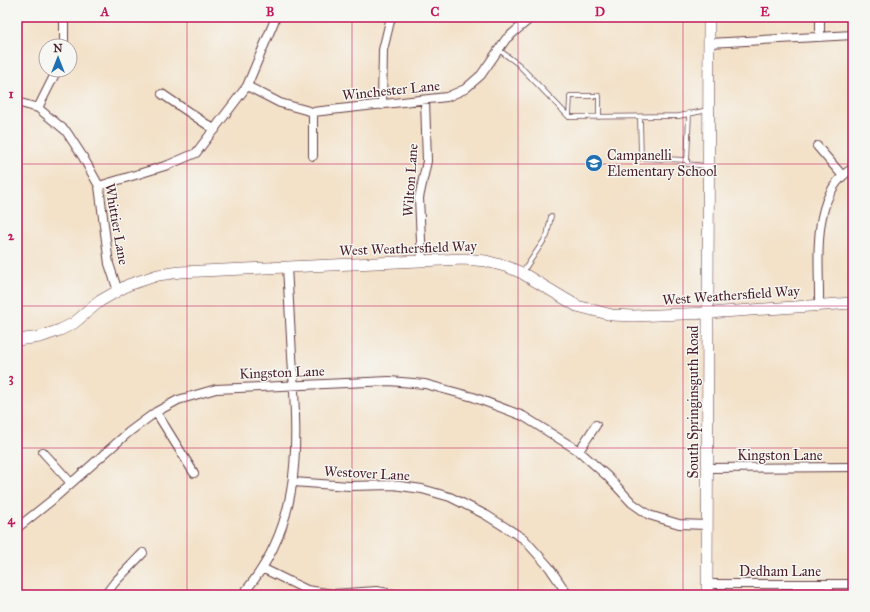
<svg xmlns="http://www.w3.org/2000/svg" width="870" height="612" viewBox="0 0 870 612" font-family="'IM FELL Great Primer',serif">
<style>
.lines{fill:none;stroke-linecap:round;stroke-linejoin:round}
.lane-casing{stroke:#633c43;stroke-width:5.5}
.street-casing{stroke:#633c43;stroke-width:10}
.secondary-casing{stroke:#633c43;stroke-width:12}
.lane{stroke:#fff;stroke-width:4}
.street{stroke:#fff;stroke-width:8}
.secondary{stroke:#fff;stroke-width:11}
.grid{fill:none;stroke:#c2185b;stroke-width:1;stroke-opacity:0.55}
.labels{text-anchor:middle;stroke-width:3;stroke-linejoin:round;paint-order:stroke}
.street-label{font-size:14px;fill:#4a1f2b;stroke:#f6f6f2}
.poi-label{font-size:14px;fill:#4a1f2b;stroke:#f6f6f2;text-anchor:start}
.neatline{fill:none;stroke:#c2185b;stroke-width:1.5}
.grid-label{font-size:13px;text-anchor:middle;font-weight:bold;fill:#c2185b}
</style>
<rect width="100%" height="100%" fill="#f6f6f2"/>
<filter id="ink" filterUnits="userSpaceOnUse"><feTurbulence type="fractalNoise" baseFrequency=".025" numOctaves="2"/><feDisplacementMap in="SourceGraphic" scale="8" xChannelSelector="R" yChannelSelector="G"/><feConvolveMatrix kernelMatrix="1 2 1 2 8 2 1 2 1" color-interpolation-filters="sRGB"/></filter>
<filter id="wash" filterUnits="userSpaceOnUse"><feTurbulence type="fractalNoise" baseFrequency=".012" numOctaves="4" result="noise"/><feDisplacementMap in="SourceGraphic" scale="16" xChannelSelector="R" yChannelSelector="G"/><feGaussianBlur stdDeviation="0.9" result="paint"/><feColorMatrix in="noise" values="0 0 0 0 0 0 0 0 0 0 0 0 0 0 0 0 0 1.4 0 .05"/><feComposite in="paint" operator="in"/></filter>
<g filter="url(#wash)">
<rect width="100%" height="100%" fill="#f3e1c8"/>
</g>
<g filter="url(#ink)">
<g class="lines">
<defs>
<path id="lane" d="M499,50L518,64L569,117
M689,113L687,164L707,166
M569,117L679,116L708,110
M569,117L570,96H599V117
M640,117L641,158L687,160
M522,273L547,236L551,216"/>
<path id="street" d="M820,17V37
M709,43L853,35
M64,46V17
M247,86L280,103L313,112L447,97L465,89L481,75L506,39L532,17
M162,94L215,130
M17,102L38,108L66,131L83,157L99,186L109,264L118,291
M382,105L383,50L391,17
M38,108L57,70
M817,146L842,175
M313,156V112
M99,186L168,165L196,153L247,86L276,17
M422,261L419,198L427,161L425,100
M819,305C820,261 809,195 853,168
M156,412L194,473
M579,451L607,476L632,503L649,515L679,524L707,525
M43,452L71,483
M708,468L853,467
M293,482L349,486L393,485L422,489L450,497L486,515L524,539L549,567L568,595
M17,528L51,501L129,432L156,412L178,400L216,389L389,381L425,384L473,397L523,416L579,451L596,425
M262,568L307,590L333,594L377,591L398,595
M707,584H853
M105,595L115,582L143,553
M242,595C300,529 298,456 293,373C291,338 289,302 287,267
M829,595V584"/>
<path id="secondary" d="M17,340L40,337L60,330L74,323L100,301L128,285L158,275L180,272L464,259L486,261L508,267L522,273L577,306L612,315L633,316L708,313L853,303
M707,595L709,17"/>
</defs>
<!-- lane casing -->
<use href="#lane" class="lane-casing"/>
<!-- street casing -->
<use href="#street" class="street-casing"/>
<!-- secondary casing -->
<use href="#secondary" class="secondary-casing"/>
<!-- lane -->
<use href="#lane" class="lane"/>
<!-- street -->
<use href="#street" class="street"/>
<!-- secondary -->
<use href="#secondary" class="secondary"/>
</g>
</g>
<!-- grid -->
<path class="grid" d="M187,17V595M352,17V595M518,17V595M683,17V595M17,164H853M17,306H853M17,448H853"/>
<!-- icons -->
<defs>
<symbol id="school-disc" viewBox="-11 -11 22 22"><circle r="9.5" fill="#1f6fb2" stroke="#f6f6f2"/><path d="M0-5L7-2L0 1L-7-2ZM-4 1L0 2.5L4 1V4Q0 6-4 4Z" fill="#fff"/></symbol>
</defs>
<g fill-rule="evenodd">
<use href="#school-disc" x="584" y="153" width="20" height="20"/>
</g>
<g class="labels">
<!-- street labels -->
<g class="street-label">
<text transform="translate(391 90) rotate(-6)" y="5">Winchester Lane</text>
<text transform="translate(410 180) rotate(-86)" y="5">Wilton Lane</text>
<text transform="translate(117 224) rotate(80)" y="5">Whittier Lane</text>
<text transform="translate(408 248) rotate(-2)" y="5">West Weathersfield Way</text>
<text transform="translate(731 295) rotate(-4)" y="5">West Weathersfield Way</text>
<text transform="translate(282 372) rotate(-2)" y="5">Kingston Lane</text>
<text transform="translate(693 402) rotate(-90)" y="5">South Springinsguth Road</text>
<text x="780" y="460">Kingston Lane</text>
<text transform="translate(367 473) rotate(3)" y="5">Westover Lane</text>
<text x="780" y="576">Dedham Lane</text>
</g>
<!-- poi labels -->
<g class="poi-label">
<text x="607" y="160">Campanelli<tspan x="607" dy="16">Elementary School</tspan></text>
</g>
</g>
<!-- margin -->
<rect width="870" height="612" fill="none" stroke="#f6f6f2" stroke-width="44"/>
<!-- north arrow -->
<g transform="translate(58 58)"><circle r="19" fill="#f6f6f2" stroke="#b1a0a2"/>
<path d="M0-3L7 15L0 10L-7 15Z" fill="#1f6fb2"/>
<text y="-6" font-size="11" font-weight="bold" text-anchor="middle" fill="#4a1f2b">N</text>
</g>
<rect x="22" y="22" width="826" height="568" class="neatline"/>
<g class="grid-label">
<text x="105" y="16">A</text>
<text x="270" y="16">B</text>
<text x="435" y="16">C</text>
<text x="600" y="16">D</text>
<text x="765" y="16">E</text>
<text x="11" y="98">1</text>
<text x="11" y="240">2</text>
<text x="11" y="382">3</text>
<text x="11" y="524">4</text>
</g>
</svg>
